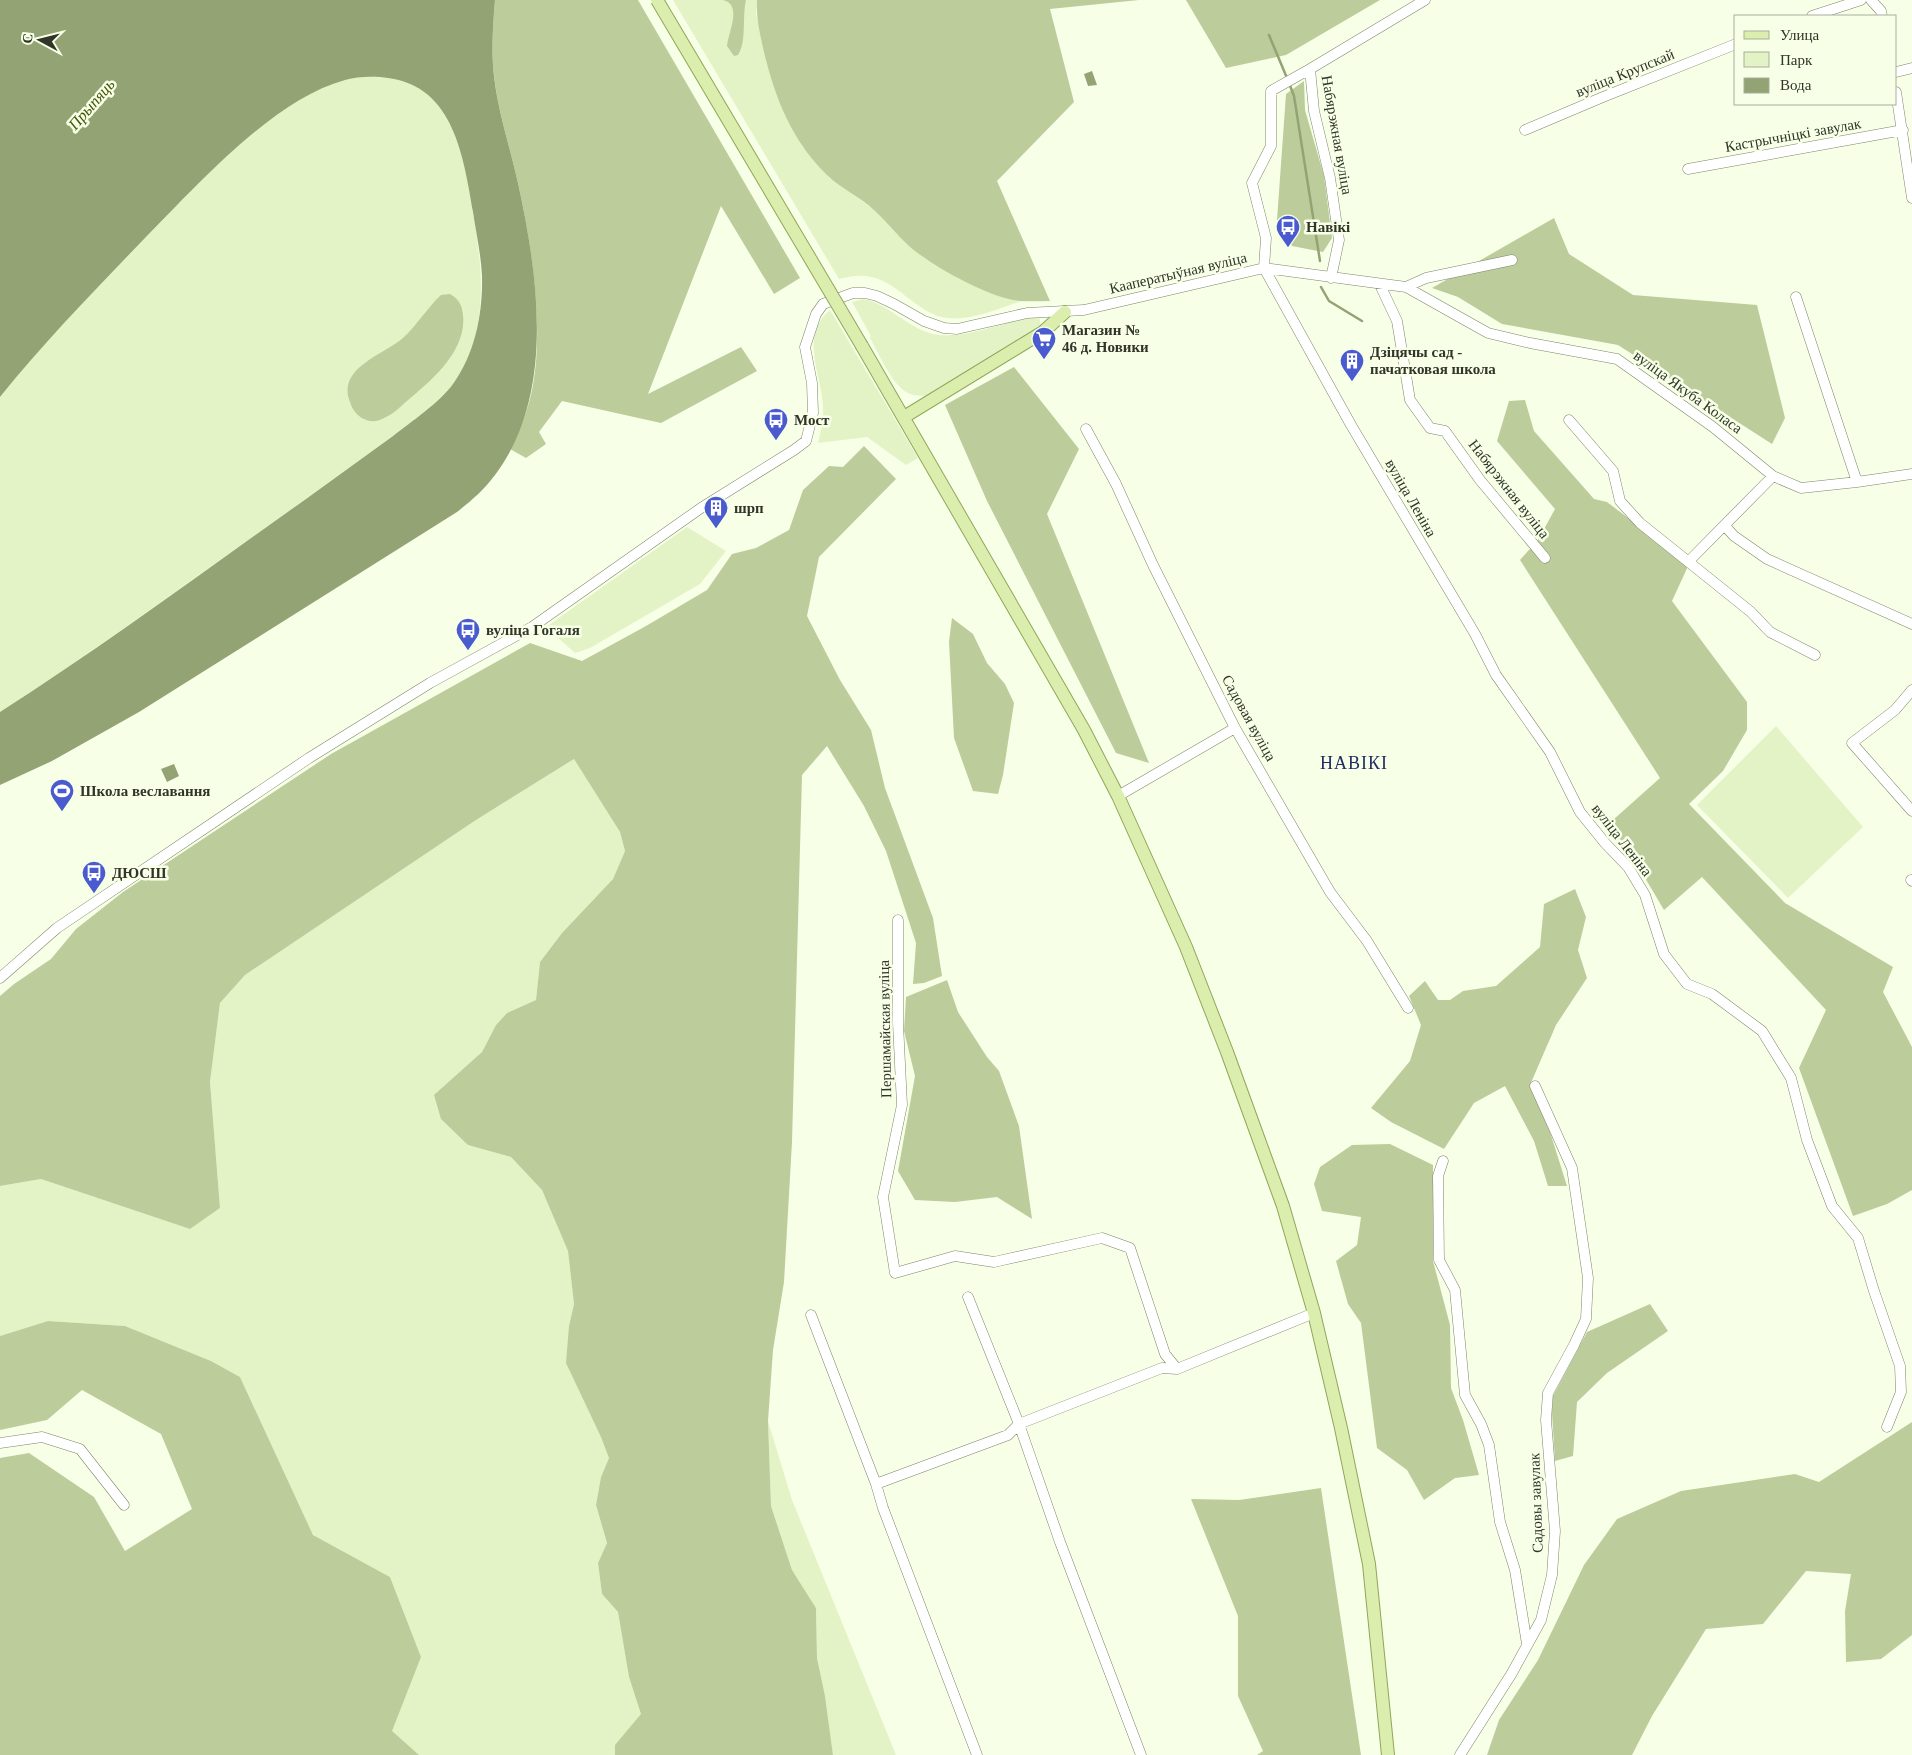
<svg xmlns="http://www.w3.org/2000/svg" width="1912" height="1755" viewBox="0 0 1912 1755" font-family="Georgia,serif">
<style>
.green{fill:#e3f3c5}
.forest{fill:#bccd9b}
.water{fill:#94a373}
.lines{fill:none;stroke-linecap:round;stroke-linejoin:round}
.stream{stroke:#94a373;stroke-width:2.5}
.minor-casing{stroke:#7c856b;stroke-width:11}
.major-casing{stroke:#90a65c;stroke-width:14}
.minor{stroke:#fff;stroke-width:10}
.major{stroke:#dceeae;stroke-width:12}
.major-bridge-casing{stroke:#90a65c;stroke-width:14;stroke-linecap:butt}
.major-bridge{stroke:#dceeae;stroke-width:12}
.labels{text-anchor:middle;stroke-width:5;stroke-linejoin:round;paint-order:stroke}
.street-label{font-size:15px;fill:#303429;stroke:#f7ffe7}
.poi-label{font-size:15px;font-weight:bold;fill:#303429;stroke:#f7ffe7;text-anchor:start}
.water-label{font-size:16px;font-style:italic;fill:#445608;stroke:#f7ffe7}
.quarter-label{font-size:18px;letter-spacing:1px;fill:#222b63;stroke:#f7ffe7}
</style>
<rect width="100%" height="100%" fill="#f7ffe7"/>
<!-- green -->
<path class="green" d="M673,0H757L756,15L802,146L829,177L873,209L926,259L958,278L995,294L1022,301C999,308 972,321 947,318C916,314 897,279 866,276C856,275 848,277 839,279Z
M376,77C385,78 396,77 404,80C442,93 461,141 467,177C476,235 491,292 471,350C467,361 459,378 451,387C430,410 404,427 379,446C347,469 314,493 282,516C188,582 97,650 0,712V397C47,337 101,284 154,229C194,188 234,144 282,111C301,98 324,85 346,79C355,77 367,77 376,77Z
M863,299C888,304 905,325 929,333C955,342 1004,323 1031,316L1039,317L1041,325L1039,329L927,396C920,396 914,396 908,393C892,385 879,354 870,338L871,336L852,302Z
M830,310L918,458L906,465L867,437L818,443C820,434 823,425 823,416C826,380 796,339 830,310Z
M687,527L726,551L700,584L590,648L575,653L546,627Z
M1776,726L1863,827L1788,898L1697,805Z
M574,759L620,832L625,851L613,879L562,933L540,962L536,1000L507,1013L496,1025L482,1052L434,1096L468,1145L511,1157L542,1190L568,1251L574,1304L569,1326L609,1458L601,1477L596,1505L607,1543L598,1563L602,1594L618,1612L629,1677L642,1714L616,1745L615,1755H419L391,1731L421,1657L390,1577L313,1535L240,1377L211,1361L125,1326L48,1321L0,1336V1186L41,1179L190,1229L220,1208L210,1082L220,1003L245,975L476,820Z
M768,1421L792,1500L896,1755H833L825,1696L817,1658L816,1608L792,1570L771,1506Z"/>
<!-- forest -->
<path class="forest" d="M495,0H638L800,278L774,294L721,206L648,394L741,347L757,371L661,423L562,401L539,432L546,444L526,458L510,449C521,429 529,407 533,385C544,325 531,242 518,183C510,147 498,112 494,75C491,50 493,25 495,0Z
M723,0H746C742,16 747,42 738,55L734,56L727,46C728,33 743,5 723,0Z
M757,0H1139L1050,9L1074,102L997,181L1050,301C1038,301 1025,302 1013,300C983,294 932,266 909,246C897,235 887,222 875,211C861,197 841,189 827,175C792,141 775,98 764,52C760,34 756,18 757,0Z
M1186,0H1380L1286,55L1226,68Z
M1304,81L1305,110L1324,176L1332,238L1323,252L1292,246L1277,220L1286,94Z
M1554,218L1569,254L1633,295L1757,305L1785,418L1772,444L1618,345L1502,324L1458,297L1432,288Z
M450,294C459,299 462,305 463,315C467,351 431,381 407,401C399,408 392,415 382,419C376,422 370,422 364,419C357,416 352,409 350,402C336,368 385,354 403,338C417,325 427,308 441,295Z
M1014,367L1079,449L1047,514L1149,763L1116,753L987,501L945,405Z
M1525,400L1534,431L1594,499L1607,502L1689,564L1672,601L1747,702V730L1723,771L1689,804L1785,903L1893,967L1883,992L1912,1047V1190L1887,1204L1853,1216L1799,1068L1826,1010L1702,877L1664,910L1638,866L1604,828L1660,778L1520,560L1538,540L1555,509L1497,441L1509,401Z
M864,446L896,479L819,557L807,616L840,680L871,730L885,788L933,918L942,976L924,983L913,984L916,943L886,851L864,806L827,746L802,775L792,1142L784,1282L773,1350L768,1421L771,1506L792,1570L816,1608L817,1658L825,1696L833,1755H615V1745L641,1714L629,1677L618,1612L602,1594L598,1563L607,1543L596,1505L601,1477L609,1458L601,1437L566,1363L569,1326L574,1304L568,1251L542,1190L511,1157L468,1145L441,1119L434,1095L482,1052L496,1025L507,1013L536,1000L540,962L562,933L613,879L625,851L620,832L574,759L476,820L245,975L220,1003L210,1082L220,1208L190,1229L41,1179L0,1186V996L14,984L51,959L76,929L123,892L331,754L530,643L582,661L646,626L707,590L732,554L756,548L789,530L803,490L829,466L843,467Z
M952,618L973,634L987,663L1005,684L1014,703L1003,775L998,794L973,791L954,738L949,642Z
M1575,889L1586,917L1578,950L1587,978L1556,1025L1530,1085L1550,1132L1567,1186H1548L1534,1141L1505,1086L1474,1103L1444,1149L1391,1122L1371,1108L1410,1061L1421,1025L1409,996L1425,981L1438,1000H1450L1463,991L1496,986L1540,947L1544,904Z
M947,980L958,1012L987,1057L999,1071L1019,1126L1032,1219L997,1197L955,1202L915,1200L898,1171L915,1076L904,1031L906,997Z
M1390,1144L1433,1165V1261L1450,1325L1451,1388L1463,1420L1479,1475L1455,1478L1424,1500L1407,1470L1377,1448L1361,1323L1348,1304L1336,1261L1357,1245L1361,1217L1322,1211L1314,1184L1320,1167L1352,1145Z
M1650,1304L1668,1331L1607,1373L1577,1402L1573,1456L1555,1461L1552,1413L1553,1396L1587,1332Z
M48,1321L125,1326L211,1361L240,1377L313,1535L390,1577L421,1657L392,1731L419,1755H0V1458L29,1453L94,1497L125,1551L192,1509L161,1434L82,1390L47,1420L0,1430V1336Z
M1912,1422V1635L1881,1659L1846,1662L1845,1611L1851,1574L1806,1571L1763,1624L1706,1629L1652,1716L1632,1755H1487L1499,1720L1538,1660L1584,1565L1617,1519L1681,1491L1795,1474L1819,1482Z
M1321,1488L1361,1755H1257L1263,1751L1238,1696V1616L1191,1499L1239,1500Z"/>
<!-- water -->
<path class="water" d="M0,0H495C493,25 491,50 494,76C498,112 510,147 518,183C538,275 556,394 495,475C484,490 471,501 457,512L139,712L52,761L0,785V712C105,645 204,571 306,499C335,478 364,457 393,436C411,422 440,402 453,384C475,354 483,313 482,276C481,254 476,233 473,212C464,159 454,86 388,78C375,76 359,76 345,80C272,100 198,185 145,238C95,290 45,341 0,397Z
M1092,71L1097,85L1088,86L1084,74Z
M174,764L179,776L167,782L161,769Z"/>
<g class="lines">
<!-- stream -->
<path class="stream" d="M1269,35L1287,78
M1289,83L1294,96L1320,261
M1321,287L1329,301L1362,321"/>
<defs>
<path id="minor" d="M1871,0L1881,11L1882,16
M1812,16L1861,0
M1896,72L1912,68
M1896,92L1912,198
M1525,130L1603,97L1736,44
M1688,169L1903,130
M1264,268L1351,425L1475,634L1496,675L1550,752L1580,812L1605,843L1628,867L1645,895L1664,954L1687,984L1712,994L1762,1031L1791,1078L1807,1140L1832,1206L1858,1238L1874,1291L1900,1366L1901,1392L1887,1427
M1264,268L1266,238L1252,183L1271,146V91L1310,69
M1331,278L1339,240L1330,178L1314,111L1310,69L1425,0
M1380,285L1397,321L1410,400L1430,428L1445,431L1480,480L1545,558
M1406,287L1426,278L1512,260
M1796,297L1857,482
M1569,420L1613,471L1620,501L1640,523L1751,612L1770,632L1815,655
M1086,429L1116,484L1153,565L1235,728L1330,892L1367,941L1408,1008
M1725,526L1734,536L1767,559L1912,624
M1689,561L1773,476
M1118,796L1235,728
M1912,811L1852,743L1895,710L1912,690
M1911,880L1912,881
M898,920V1023L902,1105L883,1197L895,1273L955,1256L994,1262L1102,1238L1130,1248L1165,1354L1177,1369
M0,978L57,928L309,758L430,683L532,627L701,508L794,450L806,441L813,413L812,383L805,347L816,314L823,304L853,293H865L877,296L894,304L924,321L944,328L957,329L1027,313L1084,310L1264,268L1406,287L1488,333L1530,343L1617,359L1713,427L1773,476L1801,488L1857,482L1912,474
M1443,1161L1438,1176L1439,1260L1455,1290L1465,1395L1481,1424L1489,1445L1500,1522L1515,1570L1527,1644
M968,1297L1019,1424L1060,1542L1141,1755
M811,1315L876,1484L883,1508L977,1755
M0,1443L42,1437L80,1449L124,1505
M876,1484L1008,1435L1019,1424L1162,1368L1177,1369L1314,1313
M1460,1755L1512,1673L1541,1620L1552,1575L1555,1531L1546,1420L1548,1393L1574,1345L1586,1319L1588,1278L1572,1168L1535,1086"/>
<path id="major" d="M862,346L1084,730L1118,796L1186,947L1227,1052L1283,1206L1314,1313L1341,1428L1369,1564L1388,1755
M904,417L1043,332L1065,312"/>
</defs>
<!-- minor casing -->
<use href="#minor" class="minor-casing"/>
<!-- major casing -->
<use href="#major" class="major-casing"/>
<!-- minor -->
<use href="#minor" class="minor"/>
<!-- major -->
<use href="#major" class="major"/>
<defs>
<path id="major-bridge" d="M657,0L862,346"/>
</defs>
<!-- major-bridge casing -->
<use href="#major-bridge" class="major-bridge-casing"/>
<!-- major-bridge -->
<use href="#major-bridge" class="major-bridge"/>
</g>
<!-- icons -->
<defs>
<symbol id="bus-pin" viewBox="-11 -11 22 30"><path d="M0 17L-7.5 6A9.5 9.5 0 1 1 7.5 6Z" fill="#4a5acf" stroke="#f7ffe7"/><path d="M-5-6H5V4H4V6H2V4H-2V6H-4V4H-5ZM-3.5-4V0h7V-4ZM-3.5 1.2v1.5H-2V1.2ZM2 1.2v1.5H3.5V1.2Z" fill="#fff"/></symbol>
<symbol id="supermarket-pin" viewBox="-11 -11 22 30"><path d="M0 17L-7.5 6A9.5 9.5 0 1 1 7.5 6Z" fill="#4a5acf" stroke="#f7ffe7"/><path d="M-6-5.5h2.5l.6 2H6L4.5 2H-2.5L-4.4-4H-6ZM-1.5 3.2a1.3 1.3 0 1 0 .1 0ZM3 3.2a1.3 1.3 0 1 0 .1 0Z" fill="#fff"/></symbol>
<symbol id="building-pin" viewBox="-11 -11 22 30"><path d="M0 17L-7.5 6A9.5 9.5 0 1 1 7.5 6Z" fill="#4a5acf" stroke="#f7ffe7"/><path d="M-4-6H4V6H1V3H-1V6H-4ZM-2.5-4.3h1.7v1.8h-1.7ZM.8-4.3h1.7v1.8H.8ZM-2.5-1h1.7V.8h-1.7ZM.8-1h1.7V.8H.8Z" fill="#fff"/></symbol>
<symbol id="stadium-pin" viewBox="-11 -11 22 30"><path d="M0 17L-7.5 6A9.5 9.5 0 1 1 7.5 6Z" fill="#4a5acf" stroke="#f7ffe7"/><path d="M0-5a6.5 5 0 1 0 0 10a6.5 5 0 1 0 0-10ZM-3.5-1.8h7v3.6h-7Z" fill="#fff"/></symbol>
</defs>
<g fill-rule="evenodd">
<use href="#bus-pin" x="1274" y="213" width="28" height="38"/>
<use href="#supermarket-pin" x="1030" y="325" width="28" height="38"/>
<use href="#building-pin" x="1338" y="347" width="28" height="38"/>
<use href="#bus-pin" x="762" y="406" width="28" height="38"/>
<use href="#building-pin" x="702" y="494" width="28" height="38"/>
<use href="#bus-pin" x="454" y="616" width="28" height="38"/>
<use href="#stadium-pin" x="48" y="777" width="28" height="38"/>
<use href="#bus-pin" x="80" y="859" width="28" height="38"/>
</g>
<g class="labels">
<!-- street labels -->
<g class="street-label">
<text transform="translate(1625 73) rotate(-22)" y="5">вуліца Крупскай</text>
<text transform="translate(1337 135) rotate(80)" y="5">Набярэжная вуліца</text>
<text transform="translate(1793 135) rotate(-10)" y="5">Кастрычніцкі завулак</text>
<text transform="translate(1178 273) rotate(-13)" y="5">Кааператыўная вуліца</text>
<text transform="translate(1688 392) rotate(36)" y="5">вуліца Якуба Коласа</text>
<text transform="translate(1509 489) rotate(52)" y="5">Набярэжная вуліца</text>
<text transform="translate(1411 498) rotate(60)" y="5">вуліца Леніна</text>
<text transform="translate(1249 718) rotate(61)" y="5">Садовая вуліца</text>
<text transform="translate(1622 840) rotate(52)" y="5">вуліца Леніна</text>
<text transform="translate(885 1029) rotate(-91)" y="5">Першамайская вуліца</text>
<text transform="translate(1536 1503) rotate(-92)" y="5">Садовы завулак</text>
</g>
<!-- poi labels -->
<g class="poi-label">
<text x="1306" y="232">Навікі</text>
<text x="1062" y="335">Магазин №<tspan x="1062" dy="17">46 д. Новики</tspan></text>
<text x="1370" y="357">Дзіцячы сад -<tspan x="1370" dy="17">пачатковая школа</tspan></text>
<text x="794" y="425">Мост</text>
<text x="734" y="513">шрп</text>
<text x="486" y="635">вуліца Гогаля</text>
<text x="80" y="796">Школа веславання</text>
<text x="112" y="878">ДЮСШ</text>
</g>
<!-- water labels -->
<g class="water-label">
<text transform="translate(91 104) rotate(-49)" y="6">Прыпяць</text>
</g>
<!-- quarter labels -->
<g class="quarter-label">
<text x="1354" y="769">НАВІКІ</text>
</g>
</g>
<!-- legend -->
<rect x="1734" y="15" width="162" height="90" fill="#f7ffe7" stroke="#a7ae9b"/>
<rect x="1744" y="31" width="25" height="8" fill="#dceeae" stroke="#a7ae9b"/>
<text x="1780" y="40" font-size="15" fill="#303429">Улица</text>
<rect x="1744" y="52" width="25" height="15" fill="#e3f3c5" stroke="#a7ae9b"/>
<text x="1780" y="65" font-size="15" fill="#303429">Парк</text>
<rect x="1744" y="78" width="25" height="15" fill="#94a373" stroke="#a7ae9b"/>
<text x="1780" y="90" font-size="15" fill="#303429">Вода</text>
<!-- north arrow -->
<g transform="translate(40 40) rotate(277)" stroke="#f7ffe7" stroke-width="4" paint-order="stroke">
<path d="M0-4L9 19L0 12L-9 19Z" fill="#303429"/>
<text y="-8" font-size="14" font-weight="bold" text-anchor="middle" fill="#303429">С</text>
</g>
</svg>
